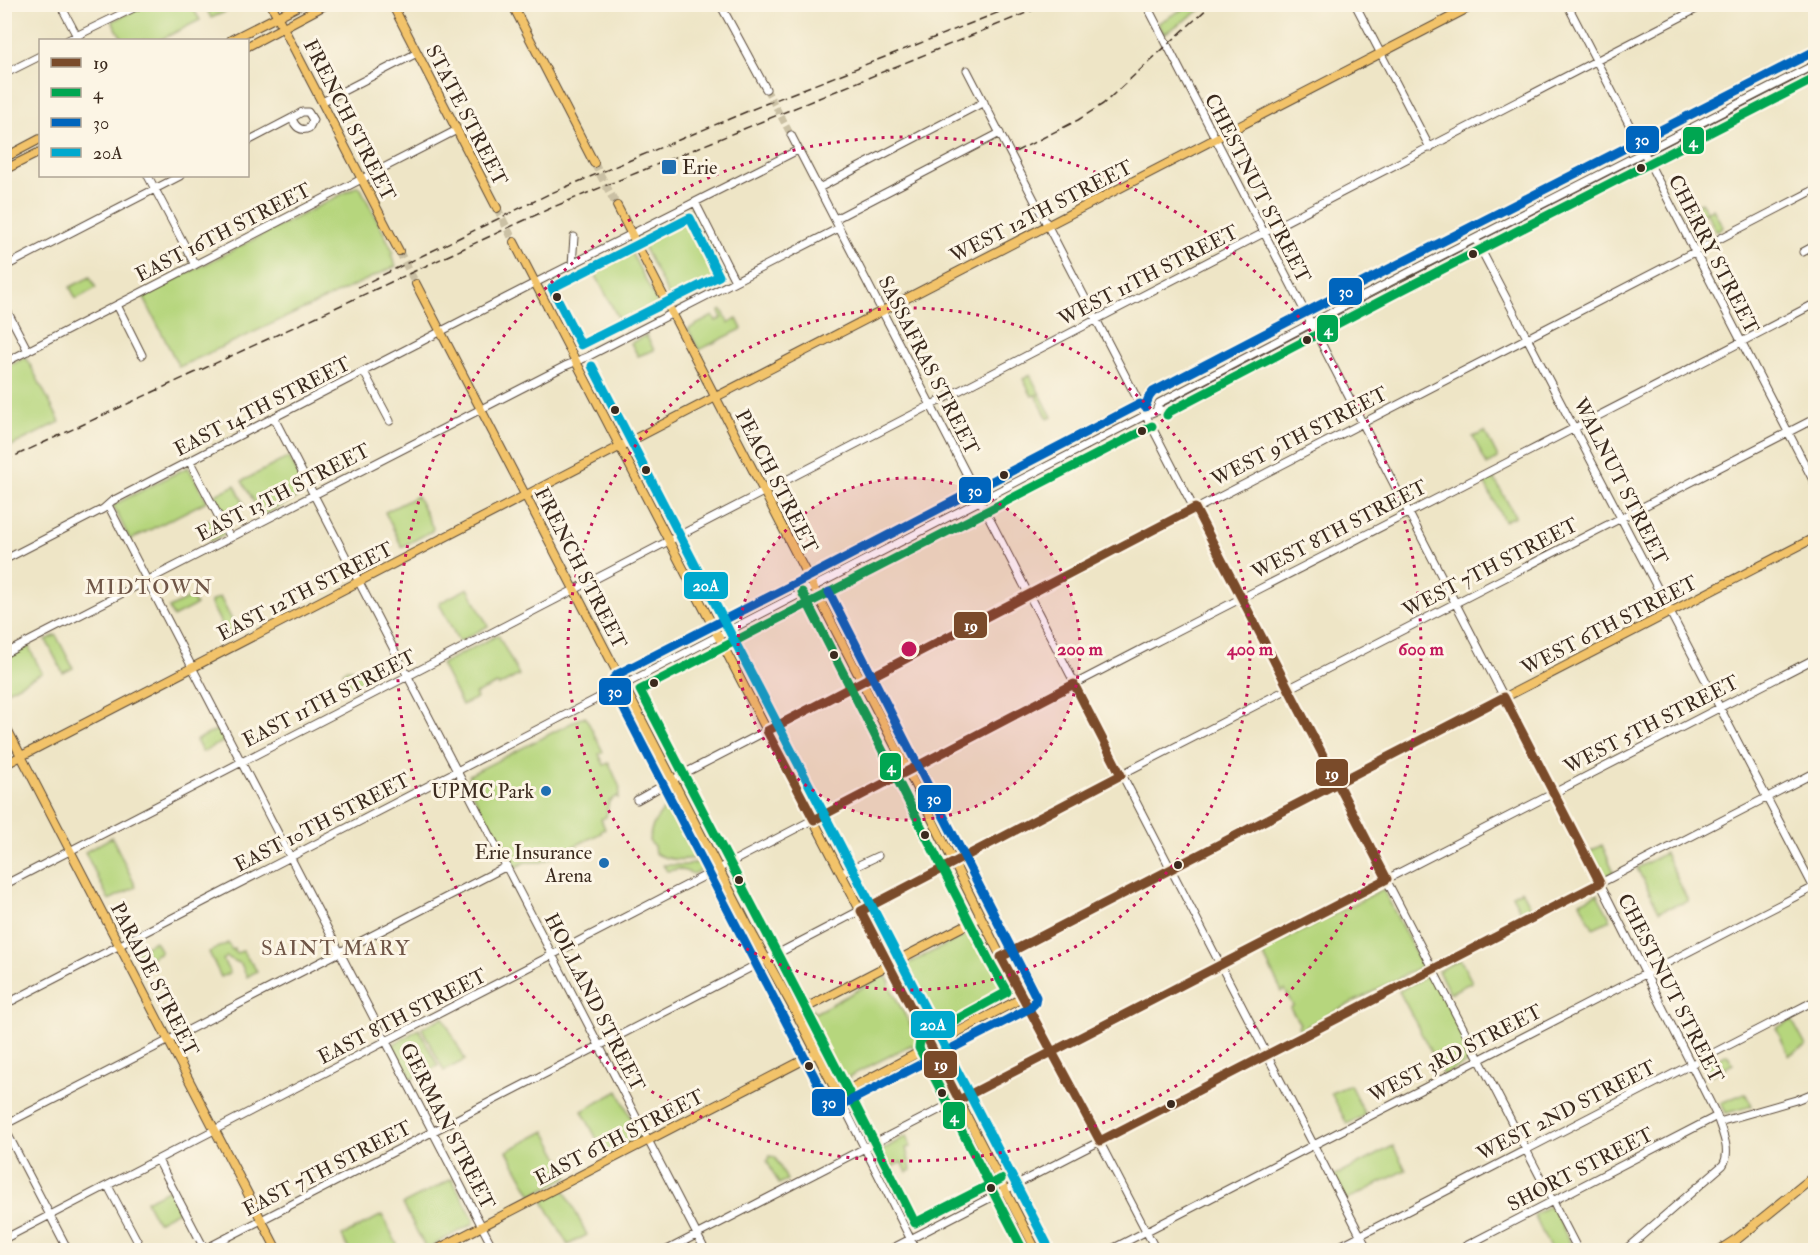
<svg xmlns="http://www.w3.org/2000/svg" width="1820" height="1255" viewBox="0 0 1820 1255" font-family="'IM FELL Double Pica',serif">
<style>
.green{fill:#b6d67d;stroke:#78804e;stroke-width:1.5}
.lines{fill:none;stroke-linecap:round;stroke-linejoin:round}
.minor-tunnel{stroke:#cac0a4;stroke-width:7;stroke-dasharray:7 3.5;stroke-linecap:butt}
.major-tunnel{stroke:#cac0a4;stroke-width:8;stroke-dasharray:8 4;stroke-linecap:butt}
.minor-casing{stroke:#564637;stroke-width:9}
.major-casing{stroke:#564637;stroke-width:10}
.highway-casing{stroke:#564637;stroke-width:11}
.minor{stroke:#fff;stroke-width:7}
.major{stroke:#f2c36a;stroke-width:8}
.highway{stroke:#f2c36a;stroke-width:9}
.rail{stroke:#3b2a1e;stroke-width:1.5;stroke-dasharray:9 4.5;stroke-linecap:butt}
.bus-1-casing{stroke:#fcf5e5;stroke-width:14}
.bus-2-casing{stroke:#fcf5e5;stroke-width:14}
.bus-3-casing{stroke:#fcf5e5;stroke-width:14}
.bus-4-casing{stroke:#fcf5e5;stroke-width:14}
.bus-1{stroke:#7a4b2a;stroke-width:9}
.bus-2{stroke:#00a651;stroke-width:9}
.bus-3{stroke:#0065bd;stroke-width:9}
.bus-4{stroke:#00a9ce;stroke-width:9}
.ring{fill:none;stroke:#c2185b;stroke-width:3;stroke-dasharray:3 6}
.poi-dot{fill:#1f6fb2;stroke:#fcf5e5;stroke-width:2}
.bus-dot{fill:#3b2a1e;stroke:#fcf5e5;stroke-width:2}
.labels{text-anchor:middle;stroke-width:6;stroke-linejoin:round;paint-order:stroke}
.street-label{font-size:20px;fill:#3b2a1e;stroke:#fcf5e5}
.poi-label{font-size:20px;fill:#3b2a1e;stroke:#fcf5e5;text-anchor:end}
.neighbourhood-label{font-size:21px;letter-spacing:1.5px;fill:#705647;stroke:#fcf5e5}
.centre{fill:#c2185b;stroke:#fcf5e5;stroke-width:3}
.ring-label{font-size:18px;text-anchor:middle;font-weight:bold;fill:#c2185b;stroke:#fcf5e5;stroke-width:6;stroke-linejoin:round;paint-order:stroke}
.line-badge{stroke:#fcf5e5;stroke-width:2}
.badge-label{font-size:16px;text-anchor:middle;font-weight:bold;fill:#fff}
</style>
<rect width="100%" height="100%" fill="#fcf5e5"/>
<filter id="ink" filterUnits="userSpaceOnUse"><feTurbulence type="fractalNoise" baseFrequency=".0167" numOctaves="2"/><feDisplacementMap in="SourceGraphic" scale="12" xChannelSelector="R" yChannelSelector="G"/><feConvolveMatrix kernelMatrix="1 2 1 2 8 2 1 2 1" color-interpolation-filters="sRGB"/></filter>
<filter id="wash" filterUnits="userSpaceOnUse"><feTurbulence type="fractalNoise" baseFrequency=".008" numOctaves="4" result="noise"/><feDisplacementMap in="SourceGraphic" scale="24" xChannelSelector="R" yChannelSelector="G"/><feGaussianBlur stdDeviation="1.35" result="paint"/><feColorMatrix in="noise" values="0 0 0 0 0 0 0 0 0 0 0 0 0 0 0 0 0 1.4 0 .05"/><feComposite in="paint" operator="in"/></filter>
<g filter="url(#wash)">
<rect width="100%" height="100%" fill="#eee5c6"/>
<!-- green -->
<path class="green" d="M148,4L191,5L200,20L160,40H123L112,21Z
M205,5H241L211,18Z
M1190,5H1208L1164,34L1158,23Z
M358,186L361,189L394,253L391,254L396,266L179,367L143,296Z
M1701,202L1707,211L1713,209L1723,227L1716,231L1706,212L1687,222L1681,211Z
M691,208L695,210L697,215L695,219L705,239L709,238L715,249L712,253L724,275L728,274L730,279L707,289L705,293L699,296L695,295L678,304L679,307L675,308L638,236L681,216L684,212Z
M628,246L661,310L624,329L591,266Z
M90,277L96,288L76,299L70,287Z
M722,310L729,323L737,319L742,329L699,350L688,329L713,316L716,321L722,318L719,312Z
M646,335L654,350L638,356L631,343Z
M26,357L60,422L5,449V368Z
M1030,375L1052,417L1048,419L1036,396L1039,394L1032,396L1023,379Z
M1485,432L1498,458L1487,465L1473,437Z
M289,457L307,492L262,516L242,481Z
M188,467L207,501L130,540L113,505Z
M1494,478L1515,516L1504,521L1484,482Z
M235,485L245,506L226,515L215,495Z
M417,496L433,528L432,531L402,547L385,512Z
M216,517L224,534L211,541L202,523Z
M468,588L488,626L459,642L439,603Z
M191,597L196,605L173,617L169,608Z
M220,597L238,632L228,637L210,602Z
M56,635L73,668L63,673L46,640Z
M498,635L519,675L499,686L497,684L475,694L477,698L462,705L441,664Z
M28,645L42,673L5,692V658Z
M346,669L358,670L363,678V681L354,688L346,683L343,673Z
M585,716L603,752L599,754L604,765L609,763L620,788L618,798L617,796L609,801L606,817L601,819L605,829L601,831V833L542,862H525L513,869L467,783L469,775Z
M219,729L225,741L202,752L196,740Z
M671,802L674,803L701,857C685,860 670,862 655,853L654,846L649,841C650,825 660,813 671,802Z
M112,837L136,887L109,900L85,852Z
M1602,845L1614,872L1601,879L1588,852Z
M1665,853L1688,901L1659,911L1637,868Z
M702,862L705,865L702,866L703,869L694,874L679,869L667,871L663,865H685Z
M1383,889L1422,966L1300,1030L1298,1026L1300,1024L1290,1008L1293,1006L1285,990L1282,992L1262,952Z
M1522,890L1534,913L1524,918L1512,895Z
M1597,894L1611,920L1593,928L1580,902Z
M975,926L980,929L982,934L981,937L1007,987H1010L1012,998L1006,1002L1002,1000L945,1029V1034L935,1038L928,1028L930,1026L904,977H901L897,968L898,966L903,963L906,965L970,933V928Z
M155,941L161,952L142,962L136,951Z
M228,943L232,950L234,949L236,953L243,951C244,955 254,966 257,971L247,977L241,964L227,957L223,960L230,973L221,977L209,952Z
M1460,959L1472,982L1450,993L1438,971Z
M883,973L890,982L889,985L915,1034L918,1035L921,1045L916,1049L911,1045L848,1077L850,1082L843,1085L837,1081V1074L811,1024H808L806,1014L812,1010L815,1013L875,981V977Z
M1431,974L1476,1058L1443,1075L1399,991Z
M443,1017L465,1060L444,1071L422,1028Z
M1792,1020L1806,1046L1789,1055L1776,1028Z
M419,1029L438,1066L409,1080L392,1045Z
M1727,1054L1733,1064L1707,1077L1704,1068L1706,1065Z
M1350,1085L1365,1115L1347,1124L1331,1093Z
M618,1091L640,1136L638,1140L606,1156L582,1111Z
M1745,1093L1752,1106L1726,1113L1721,1103Z
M545,1131L569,1176L532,1195L507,1151Z
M906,1136L911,1147L906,1148L911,1170L907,1172L902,1162L889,1168L888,1166L883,1168L876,1154Z
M1393,1146L1406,1170L1345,1201L1333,1177Z
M769,1156L775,1157L787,1180L779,1184L767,1161Z
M452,1179L474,1220L473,1224L426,1249L403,1204Z
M169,1189L180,1210L157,1222L146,1201Z
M564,1189L587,1235L568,1245L543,1201Z
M1547,1207H1552L1574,1250H1551L1534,1215Z
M382,1215L400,1250H349L342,1236Z"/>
</g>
<g filter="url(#ink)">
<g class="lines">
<!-- minor-tunnel -->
<path class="minor-tunnel" d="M766,89L791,135"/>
<!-- major-tunnel -->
<path class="major-tunnel" d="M594,163L617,206
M497,208L514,242
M399,251L416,284"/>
<defs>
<path id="minor" d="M60,4L79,40
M720,4L766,89
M1146,4L1600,883L1717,1116C1721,1131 1732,1150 1723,1165L1625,1250
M1355,4L1430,148
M1567,4L1816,486
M68,40L142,4
M967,70L1578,1250
M4,74L40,56
M322,102L417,53
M302,112H308L313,120L309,128C301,132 295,127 292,118Z
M791,135L1368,1250
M248,141L292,118
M148,176L195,265
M819,188L984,102
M695,202L735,281
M835,219L1000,133
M1477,242L1816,892
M1803,252L1816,245
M572,265L574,237
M4,267L180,176
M4,305L28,351
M117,305L142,355
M4,363L457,130
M364,372L390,421
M1156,411L1159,403L1392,281L1816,64
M274,418L705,1250
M190,462L230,538
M108,505L494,1250
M4,560L103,509L112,501L525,288L798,150
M4,654L565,366L587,357L839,228
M637,800L685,773L1816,189
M842,873L878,856
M4,885L1706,4
M727,980L1091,790L1816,418
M1024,997L1156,1250
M4,1005L1082,448L1146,415L1156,411L1164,410L1479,246L1816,74
M838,1095L916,1250
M1719,1122L1796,1100L1816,1092
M4,1125L507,866
M4,1127L68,1250
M158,1160L205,1250
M108,1186L142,1250
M4,1239C388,1044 768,842 1150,645C1372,531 1595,419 1816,303
M203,1250L723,982
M667,1250L1816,658
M889,1250L1816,772
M1110,1250L1816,886
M1332,1250L1816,1000
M1458,1250L1717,1116"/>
<path id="major" d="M271,4L399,251
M392,4L497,208
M512,4L594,163
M231,40L302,4
M248,46L327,4
M4,158L40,139
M4,170L40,152
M514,242L1036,1250
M416,284L754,937L796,1013L838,1095L1024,997L1001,957L908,771L617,206
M4,723L277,1250
M4,765L1476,4
M1001,957L1816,537
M796,1013L981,917
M436,1250L817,1053"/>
<path id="highway" d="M1720,1250L1737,1239L1816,1175"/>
</defs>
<!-- minor casing -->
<use href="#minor" class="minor-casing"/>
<!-- major casing -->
<use href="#major" class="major-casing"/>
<!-- highway casing -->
<use href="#highway" class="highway-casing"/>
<!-- minor -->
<use href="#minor" class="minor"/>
<!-- major -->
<use href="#major" class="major"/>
<!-- highway -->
<use href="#highway" class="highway"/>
<!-- rail -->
<path class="rail" d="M1015,152L1078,120L1103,104L1212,4
M358,287L549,194L765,104L1020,4
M4,461L551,208L1048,4"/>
<defs>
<path id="bus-1" d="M1195,508L1387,879L959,1100L861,911L1121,775L1074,684L814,820L767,731Z
M1504,697L1600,883L1100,1141L1001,957Z"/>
<path id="bus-2" d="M1167,415L1169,412L1398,292L1816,78
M802,592L990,962L1007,992L924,1037L920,1041L919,1048L1023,1250
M1001,1179L915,1223C826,1044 732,868 640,690L1152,426"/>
<path id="bus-3" d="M1145,407L1149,397L1153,392L1387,270L1811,53
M810,576L1140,404
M806,578L618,674L613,679L612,686L827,1101L831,1105L838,1107L1030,1008L1035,1003L1036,997L829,592"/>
<path id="bus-4" d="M690,218L719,276L581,345L552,288Z
M592,366L1047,1244"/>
</defs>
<!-- bus-1 casing -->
<use href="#bus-1" class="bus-1-casing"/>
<!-- bus-2 casing -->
<use href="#bus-2" class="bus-2-casing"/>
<!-- bus-3 casing -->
<use href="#bus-3" class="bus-3-casing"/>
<!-- bus-4 casing -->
<use href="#bus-4" class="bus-4-casing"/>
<!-- bus-1 -->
<use href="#bus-1" class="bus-1"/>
<!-- bus-2 -->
<use href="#bus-2" class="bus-2"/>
<!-- bus-3 -->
<use href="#bus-3" class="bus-3"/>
<!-- bus-4 -->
<use href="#bus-4" class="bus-4"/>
</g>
</g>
<!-- distance rings -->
<circle cx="909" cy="649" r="171" fill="#c2185b" fill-opacity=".12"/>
<g class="ring">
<circle cx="909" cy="649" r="171"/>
<circle cx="909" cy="649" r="341"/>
<circle cx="909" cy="649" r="512"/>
</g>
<!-- markers -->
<g class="poi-dot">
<rect x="661" y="159" width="16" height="16" rx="3"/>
<circle cx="546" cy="791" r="6"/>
<circle cx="604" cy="863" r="6"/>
</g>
<g class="bus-dot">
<circle cx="1641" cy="168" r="5"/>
<circle cx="1473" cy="254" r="5"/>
<circle cx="557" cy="297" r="5"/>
<circle cx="1307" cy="340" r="5"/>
<circle cx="615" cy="410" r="5"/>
<circle cx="1142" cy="431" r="5"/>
<circle cx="646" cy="470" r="5"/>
<circle cx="1004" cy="475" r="5"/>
<circle cx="834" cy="655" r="5"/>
<circle cx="654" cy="683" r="5"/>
<circle cx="925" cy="835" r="5"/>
<circle cx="1178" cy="865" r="5"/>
<circle cx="739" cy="880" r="5"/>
<circle cx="809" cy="1066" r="5"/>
<circle cx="942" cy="1093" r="5"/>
<circle cx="1171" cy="1104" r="5"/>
<circle cx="991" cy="1188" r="5"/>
</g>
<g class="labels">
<!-- street labels -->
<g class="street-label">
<text transform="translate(467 115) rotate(63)" y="7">STATE STREET</text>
<text transform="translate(350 120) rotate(63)" y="7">FRENCH STREET</text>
<text transform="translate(1258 188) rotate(63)" y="7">CHESTNUT STREET</text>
<text transform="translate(1041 211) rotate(-27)" y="7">WEST 12TH STREET</text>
<text transform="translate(223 232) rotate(-27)" y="7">EAST 16TH STREET</text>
<text transform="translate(1714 254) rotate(63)" y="7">CHERRY STREET</text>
<text transform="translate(1148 275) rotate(-27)" y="7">WEST 11TH STREET</text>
<text transform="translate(929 365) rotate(63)" y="7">SASSAFRAS STREET</text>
<text transform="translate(262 406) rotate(-27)" y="7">EAST 14TH STREET</text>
<text transform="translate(1299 436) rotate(-27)" y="7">WEST 9TH STREET</text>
<text transform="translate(777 481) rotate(63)" y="7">PEACH STREET</text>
<text transform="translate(1621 481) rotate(63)" y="7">WALNUT STREET</text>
<text transform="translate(283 492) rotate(-27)" y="7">EAST 13TH STREET</text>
<text transform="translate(1339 529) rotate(-27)" y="7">WEST 8TH STREET</text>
<text transform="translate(1490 567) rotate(-27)" y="7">WEST 7TH STREET</text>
<text transform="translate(581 568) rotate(63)" y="7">FRENCH STREET</text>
<text transform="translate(305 591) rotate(-27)" y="7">EAST 12TH STREET</text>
<text transform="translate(1609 625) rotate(-27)" y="7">WEST 6TH STREET</text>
<text transform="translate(329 698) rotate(-27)" y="7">EAST 11TH STREET</text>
<text transform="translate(1651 724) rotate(-27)" y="7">WEST 5TH STREET</text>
<text transform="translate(322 822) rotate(-27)" y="7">EAST 10TH STREET</text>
<text transform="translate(155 979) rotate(63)" y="7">PARADE STREET</text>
<text transform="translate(1671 988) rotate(63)" y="7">CHESTNUT STREET</text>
<text transform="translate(595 1002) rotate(63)" y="7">HOLLAND STREET</text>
<text transform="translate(402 1016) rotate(-27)" y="7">EAST 8TH STREET</text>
<text transform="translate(1455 1053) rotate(-27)" y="7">WEST 3RD STREET</text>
<text transform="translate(1566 1110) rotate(-27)" y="7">WEST 2ND STREET</text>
<text transform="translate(448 1126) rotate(63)" y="7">GERMAN STREET</text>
<text transform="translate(619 1137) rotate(-27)" y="7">EAST 6TH STREET</text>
<text transform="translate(327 1168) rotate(-27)" y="7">EAST 7TH STREET</text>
<text transform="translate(1580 1169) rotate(-27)" y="7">SHORT STREET</text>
</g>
<!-- poi labels -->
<g class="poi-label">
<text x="682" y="174" text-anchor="start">Erie</text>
<text x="534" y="798">UPMC Park</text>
<text x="592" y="859">Erie Insurance<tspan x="592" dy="23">Arena</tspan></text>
</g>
<!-- neighbourhood labels -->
<g class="neighbourhood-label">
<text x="149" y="594">MIDTOWN</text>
<text x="336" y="955">SAINT MARY</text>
</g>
</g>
<circle cx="909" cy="649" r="9" class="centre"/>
<g class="ring-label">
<text x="1080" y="655">200 m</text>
<text x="1250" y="655">400 m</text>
<text x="1421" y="655">600 m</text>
</g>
<g class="line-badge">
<rect x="1625" y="125" width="35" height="29" rx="6" fill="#0065bd"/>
<rect x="1682" y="126" width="23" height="29" rx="6" fill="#00a651"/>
<rect x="1328" y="277" width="35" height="29" rx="6" fill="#0065bd"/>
<rect x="1316" y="314" width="23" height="29" rx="6" fill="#00a651"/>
<rect x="958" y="476" width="34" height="28" rx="6" fill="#0065bd"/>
<rect x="683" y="571" width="46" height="29" rx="6" fill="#00a9ce"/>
<rect x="953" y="611" width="35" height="28" rx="6" fill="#7a4b2a"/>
<rect x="598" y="677" width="34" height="29" rx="6" fill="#0065bd"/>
<rect x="879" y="752" width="23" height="29" rx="6" fill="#00a651"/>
<rect x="1315" y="758" width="34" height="29" rx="6" fill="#7a4b2a"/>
<rect x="917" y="784" width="35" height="29" rx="6" fill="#0065bd"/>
<rect x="910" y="1010" width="46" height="29" rx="6" fill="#00a9ce"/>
<rect x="923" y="1050" width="35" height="29" rx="6" fill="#7a4b2a"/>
<rect x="811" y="1088" width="35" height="29" rx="6" fill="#0065bd"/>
<rect x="942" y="1101" width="24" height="29" rx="6" fill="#00a651"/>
</g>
<g class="badge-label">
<text x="1642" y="145">30</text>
<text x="1693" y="147">4</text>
<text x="1346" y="297">30</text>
<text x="1328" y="335">4</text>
<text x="975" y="496">30</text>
<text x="706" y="591">20A</text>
<text x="971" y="631">19</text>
<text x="615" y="697">30</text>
<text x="891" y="772">4</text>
<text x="1332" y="779">19</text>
<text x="934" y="804">30</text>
<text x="933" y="1030">20A</text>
<text x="941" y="1070">19</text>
<text x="829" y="1108">30</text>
<text x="954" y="1122">4</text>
</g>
<!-- margin -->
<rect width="1820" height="1255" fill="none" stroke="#fcf5e5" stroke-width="24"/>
<!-- legend -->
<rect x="39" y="39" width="210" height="138" fill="#fcf5e5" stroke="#afa495" stroke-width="1.5"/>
<rect x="51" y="58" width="30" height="9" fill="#7a4b2a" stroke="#afa495" stroke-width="1.5"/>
<text x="93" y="69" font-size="18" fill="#3b2a1e">19</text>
<rect x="51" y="88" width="30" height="9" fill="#00a651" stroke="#afa495" stroke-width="1.5"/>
<text x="93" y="99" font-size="18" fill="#3b2a1e">4</text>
<rect x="51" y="118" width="30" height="9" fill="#0065bd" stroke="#afa495" stroke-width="1.5"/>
<text x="93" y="129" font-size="18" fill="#3b2a1e">30</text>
<rect x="51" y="148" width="30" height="9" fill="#00a9ce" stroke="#afa495" stroke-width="1.5"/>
<text x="93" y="159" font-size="18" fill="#3b2a1e">20A</text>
</svg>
